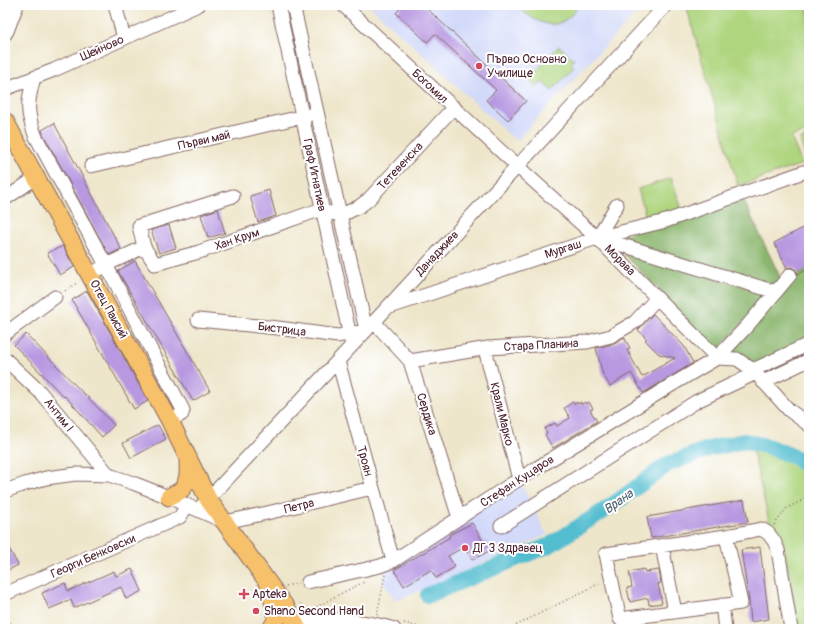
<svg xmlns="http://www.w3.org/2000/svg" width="814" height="634" viewBox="0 0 814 634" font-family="Pangolin,sans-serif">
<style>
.built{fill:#d2d9f9}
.green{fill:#afd57f;stroke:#7c7a55}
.forest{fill:#8bb66e;stroke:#6a6a4c}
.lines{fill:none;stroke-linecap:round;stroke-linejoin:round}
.river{stroke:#53bdd0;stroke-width:16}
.building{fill:#b798e1}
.minor-casing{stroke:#836563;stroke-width:15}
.major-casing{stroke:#836563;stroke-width:19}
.path{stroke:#836563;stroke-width:1.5;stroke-dasharray:1 3;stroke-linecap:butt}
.minor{stroke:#fff;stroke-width:13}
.major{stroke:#f6c16b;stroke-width:17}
.poi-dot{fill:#d1495b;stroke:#fff;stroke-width:1.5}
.labels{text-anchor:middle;stroke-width:4;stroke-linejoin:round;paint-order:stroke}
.street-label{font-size:12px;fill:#4a1f2b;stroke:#fff}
.poi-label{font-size:12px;fill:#4a1f2b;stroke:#fff;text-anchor:start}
.water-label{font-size:13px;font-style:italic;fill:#4e5e6d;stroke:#fff}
</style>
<rect width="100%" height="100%" fill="#fff"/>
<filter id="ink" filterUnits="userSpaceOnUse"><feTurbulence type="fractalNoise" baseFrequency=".025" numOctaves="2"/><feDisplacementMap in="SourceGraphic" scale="8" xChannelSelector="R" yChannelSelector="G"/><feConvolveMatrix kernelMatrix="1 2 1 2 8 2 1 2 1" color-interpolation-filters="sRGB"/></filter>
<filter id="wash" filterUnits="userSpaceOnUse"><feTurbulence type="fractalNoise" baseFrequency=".012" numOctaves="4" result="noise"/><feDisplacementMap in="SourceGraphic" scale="16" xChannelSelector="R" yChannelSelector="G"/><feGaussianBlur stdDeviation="0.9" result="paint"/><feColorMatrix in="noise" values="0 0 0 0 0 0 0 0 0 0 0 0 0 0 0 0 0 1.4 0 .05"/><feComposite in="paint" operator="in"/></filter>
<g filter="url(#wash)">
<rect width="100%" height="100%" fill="#eee6cb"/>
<!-- built -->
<path class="built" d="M369,5H637L641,8L516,141Z
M519,479L547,535L396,601L383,582L387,563Z"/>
<!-- green -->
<path class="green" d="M515,5H578C576,10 573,14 569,17C549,34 531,17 515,5Z
M686,5H808L809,131L791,137L802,164L738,186Z
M559,46L574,60L571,63L574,67L552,91L542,82L537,87L529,79Z
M809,136V159L807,160L800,140Z
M671,178L683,212L647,221L638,189Z
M751,443L767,447L809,461V629H798L782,534L769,521Z"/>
<!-- forest -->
<path class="forest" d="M742,197L781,279L774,288L611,239Z
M619,249L769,294L716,352L664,295Z
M809,269V341L759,364L736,354L734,351L736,346L792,278Z"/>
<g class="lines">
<!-- river -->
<path class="river" d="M428,595L550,545L611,506L668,464L708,449L744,441L767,446L792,456L798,459L804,465L809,466"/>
</g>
<g id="blocks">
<!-- building -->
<path class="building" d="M403,5H423L526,101L508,120L486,100L496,90L435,34L427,42L396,13Z
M54,123L121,249L109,255L43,134L42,130Z
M269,190L276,216L258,222L250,196Z
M218,209L225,233L208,238L201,215Z
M169,225L176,248L159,253L151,230Z
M809,225V269L798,274L797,272L795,269L791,267L787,268L774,243Z
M63,246L74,267L60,275L47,253Z
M135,261L210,391L193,401L118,271Z
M87,291L148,401L134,409L72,300Z
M653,314L684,346L693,363L643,393L631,373L610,386L603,375L596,348L613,344L624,337L630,348L627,350L642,377L675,358L659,354L645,340L647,339L638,330Z
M26,334L85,395V394L114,425L102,437L65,396L64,397L14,345Z
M573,402L575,404L577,402L578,404L581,402V405L585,402L586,404L589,402L593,409L590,410L597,421L553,448L545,435L547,433L544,429L555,423L557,426L570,418L564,408Z
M158,425L166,439L131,458L123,443Z
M744,500L748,522L651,538L647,517Z
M472,523L484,543L486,542L491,550L472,560L464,547L448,556L455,567L436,578L431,570L404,586L394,570L450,537L449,535Z
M5,541L18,565L5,572Z
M760,547L769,619L751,622L749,601L741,550Z
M132,569L142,591L126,599L121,587L74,608L71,600L49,609L42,593L65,583L68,591L114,571L116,576Z
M644,569L645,572L659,570L661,583L658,584L662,603L649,605L648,598L630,602L627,588L632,587L629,572Z"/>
</g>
</g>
<g filter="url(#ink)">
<use href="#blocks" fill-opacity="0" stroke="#836563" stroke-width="1"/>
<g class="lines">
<defs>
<path id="minor" d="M115,5L124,38
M278,5L351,341
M343,5L517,166L597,238L717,358
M5,34L7,31L17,5
M34,78C27,102 26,113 36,137L106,265L183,410L182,414L170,421
M5,89L54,70L198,5
M91,166L309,115
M233,196L139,226L144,247L155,264L199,252L316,211L340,214L348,212L360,206L368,200L454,107
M5,199L37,177
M597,238L617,205
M599,238L776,292
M90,275L106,265L144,247
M387,308L597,238L666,221L809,170
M198,320L278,328L338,336L366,330L293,5
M374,322L410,361L459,518
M5,334L55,297
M485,349L519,479
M717,358L737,359L753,370L789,410L809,425
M5,359L40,392L109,475
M338,361L393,561
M410,361L488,348L587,342L611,336L635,322L657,298
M753,370L809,344
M763,382L809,360
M5,491L25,484L46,478L76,474L109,475L133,483L166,496L225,522L267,513L372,488
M198,510L374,322L666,5
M501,526L697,401L756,373
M726,536L741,603L620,619L606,554L726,536L761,529L768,533L774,541L778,550L791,629
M662,546L675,612
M308,582L380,566L393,561L519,479L673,384L717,358L748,325L790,275
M5,594L180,517L187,505
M722,605L725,629
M294,621C304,621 313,620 322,619C343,619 374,623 394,629
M5,628L6,629"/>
<path id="major" d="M5,121L170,421L208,499L287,609L298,629
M169,497C172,495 178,493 181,490C190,482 188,470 188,459
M271,629L276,620V614L271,592"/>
</defs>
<!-- minor casing -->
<use href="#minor" class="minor-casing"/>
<!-- major casing -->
<use href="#major" class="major-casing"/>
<!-- path -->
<path class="path" d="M65,291L78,282
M774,525L787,508L809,497
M286,586L298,583
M300,604L309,609
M313,609L334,597L366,581
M377,615L385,575
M404,623L428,629
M509,629L600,583"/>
<!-- minor -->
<use href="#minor" class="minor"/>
<!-- major -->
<use href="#major" class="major"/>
</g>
</g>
<!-- markers -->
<g class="poi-dot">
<circle cx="479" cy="66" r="4"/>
<circle cx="465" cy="548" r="4"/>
<path d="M242 588h4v4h4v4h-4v4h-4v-4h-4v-4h4z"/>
<circle cx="256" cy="611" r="4"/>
</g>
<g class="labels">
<!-- street labels -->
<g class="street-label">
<text transform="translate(102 48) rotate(-24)" y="4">Шейново</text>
<text transform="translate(430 86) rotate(43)" y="4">Богомил</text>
<text transform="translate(204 140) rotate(-13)" y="4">Първи май</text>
<text transform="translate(400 166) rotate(-47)" y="4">Тетевенска</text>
<text transform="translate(315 175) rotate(78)" y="4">Граф Игнатиев</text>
<text transform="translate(237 239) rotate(-19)" y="4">Хан Крум</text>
<text transform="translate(563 249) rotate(-18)" y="4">Мургаш</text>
<text transform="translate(437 253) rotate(-47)" y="4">Данаджиев</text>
<text transform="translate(620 260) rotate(45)" y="4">Морава</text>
<text transform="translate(109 309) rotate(61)" y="4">Отец Паисий</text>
<text transform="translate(282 329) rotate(7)" y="4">Бистрица</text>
<text transform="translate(541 345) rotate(-3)" y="4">Стара Планина</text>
<text transform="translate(427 414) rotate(73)" y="4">Сердика</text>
<text transform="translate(502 414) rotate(76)" y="4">Крали Марко</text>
<text transform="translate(59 415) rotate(51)" y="4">Антим I</text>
<text transform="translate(365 461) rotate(75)" y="4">Троян</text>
<text transform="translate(517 481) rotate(-33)" y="4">Стефан Куцаров</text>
<text transform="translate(299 506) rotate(-14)" y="4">Петра</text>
<text transform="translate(93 556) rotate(-24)" y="4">Георги Бенковски</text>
</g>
<!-- poi labels -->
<g class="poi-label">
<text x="487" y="63">Първо Основно<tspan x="487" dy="14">Училище</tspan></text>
<text x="473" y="552">ДГ 3 Здравец</text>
<text x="252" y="598">Apteka</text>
<text x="264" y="615">Shano Second Hand</text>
</g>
<!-- water labels -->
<g class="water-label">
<text transform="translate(618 501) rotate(-35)" y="5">Врана</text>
</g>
</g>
<!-- margin -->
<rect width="814" height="634" fill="none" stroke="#fff" stroke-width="20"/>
</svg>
